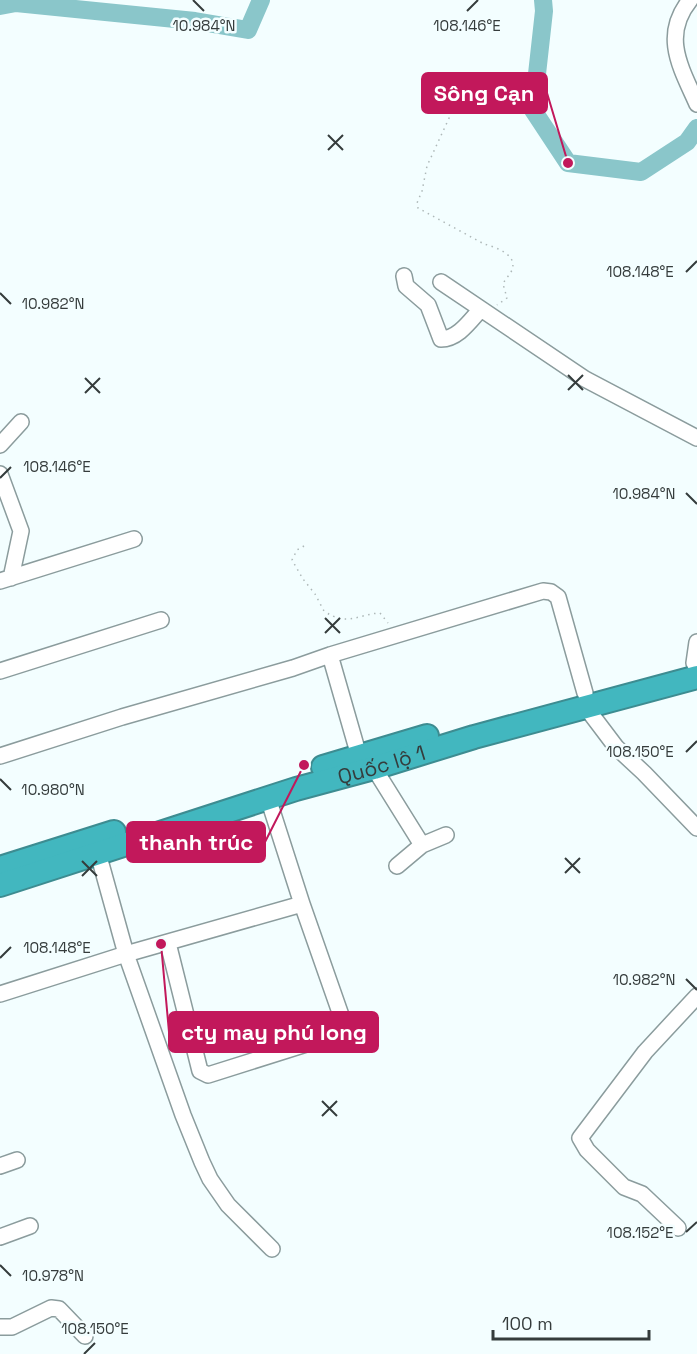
<svg xmlns="http://www.w3.org/2000/svg" width="697" height="1354" viewBox="0 0 697 1354" font-family="'Space Grotesk',sans-serif">
<style>
.lines{fill:none;stroke-linecap:round;stroke-linejoin:round}
.river{stroke:#8ac6ca;stroke-width:18}
.minor-casing{stroke:#8b9c9d;stroke-width:18}
.highway-casing{stroke:#3d8c91;stroke-width:26}
.path{stroke:#aeb8b8;stroke-width:1.5;stroke-dasharray:1.5 4.5;stroke-linecap:butt}
.minor{stroke:#fff;stroke-width:15}
.highway{stroke:#42b7bf;stroke-width:22}
.ticks{fill:none;stroke:#353c3c;stroke-width:2}
.labels{text-anchor:middle;stroke-width:5;stroke-linejoin:round;paint-order:stroke}
.street-label{font-size:21px;fill:#353c3c;stroke:#f3feff}
.ticks-label{font-size:15px;text-anchor:middle;fill:#353c3c;stroke:#f3feff;stroke-width:5;stroke-linejoin:round;paint-order:stroke}
.leader{fill:none;stroke:#c2185b;stroke-width:2}
.callout-dot{fill:#c2185b;stroke:#f3feff;stroke-width:2}
.callout{fill:#c2185b;stroke:#c2185b;stroke-width:2}
.callout-label{font-size:22px;text-anchor:middle;font-weight:bold;fill:#fff}
</style>
<rect width="100%" height="100%" fill="#f3feff"/>
<g class="lines">
<!-- river -->
<path class="river" d="M543,0L544,11L533,110L568,163L641,172L687,142L697,128
M0,6L16,3L195,21L248,30L261,0"/>
<defs>
<path id="minor" d="M690,0C661,36 681,68 697,104
M404,276L406,286L428,305L441,339C458,339 470,321 481,309
M441,282L585,379L697,438
M0,445L21,422
M0,474L21,531L11,578
M0,581L134,539
M330,655L359,756
M694,663L697,642
M0,671L161,620
M585,706L616,747L644,773L697,828
M0,756L122,717L293,668L330,655L543,591L551,592L558,597L585,693
M374,768L422,845L397,866
M422,845L446,835
M98,853L126,954L183,1115L202,1162L210,1179L228,1205L272,1249
M168,943L200,1071L208,1075L338,1034L342,1030L343,1021L302,904
M0,994L126,954L302,904L268,798
M0,1166L17,1160
M678,1228L642,1194L624,1187L587,1150L580,1138L645,1052L697,996
M0,1237L30,1226
M0,1327H12L51,1308L59,1309L85,1336"/>
<g id="highway">
<path d="M323,767L427,736"/>
<path d="M0,868L114,832"/>
<path id="s1" d="M0,885L296,789L374,768L474,737L697,677"/>
</g>
</defs>
<!-- minor casing -->
<use href="#minor" class="minor-casing"/>
<!-- highway casing -->
<use href="#highway" class="highway-casing"/>
<!-- path -->
<path class="path" d="M446,94L455,100L456,103L427,166L422,191L417,203L418,208L484,244C495,247 520,255 511,272C509,276 505,279 503,284L507,298L497,305
M304,546L297,550L292,560L303,579L315,594L324,611C347,627 359,614 380,613L388,623"/>
<!-- minor -->
<use href="#minor" class="minor"/>
<!-- highway -->
<use href="#highway" class="highway"/>
</g>
<!-- ticks -->
<path class="ticks" d="M193,0L204,11M467,11L478,0M328,135L343,150M328,150L343,135M686,272L697,261M0,293L11,304M568,375L583,390M85,378L100,393M568,390L583,375M85,393L100,378M0,478L11,467M686,493L697,504M325,618L340,633M325,633L340,618M686,752L697,741M0,779L11,790M565,858L580,873M82,861L97,876M565,873L580,858M82,876L97,861M0,958L11,947M686,979L697,990M322,1101L337,1116M322,1116L337,1101M686,1232L697,1222M0,1265L11,1276M84,1354L95,1343"/>
<g class="labels">
<!-- street labels -->
<g class="street-label">
<text dy="7" stroke="none"><textPath href="#s1" startOffset="400">Quốc lộ 1</textPath></text>
</g>
</g>
<g class="ticks-label">
<text x="204" y="31">10.984°N</text>
<text x="467" y="31">108.146°E</text>
<text x="640" y="277">108.148°E</text>
<text x="53" y="309">10.982°N</text>
<text x="57" y="472">108.146°E</text>
<text x="644" y="499">10.984°N</text>
<text x="640" y="757">108.150°E</text>
<text x="53" y="795">10.980°N</text>
<text x="57" y="953">108.148°E</text>
<text x="644" y="985">10.982°N</text>
<text x="640" y="1238">108.152°E</text>
<text x="53" y="1281">10.978°N</text>
<text x="95" y="1334">108.150°E</text>
</g>
<!-- callouts -->
<path class="leader" d="M568 163L547 93M304 765L265 842M161 944L169 1032"/>
<g class="callout-dot">
<circle cx="568" cy="163" r="6"/>
<circle cx="304" cy="765" r="6"/>
<circle cx="161" cy="944" r="6"/>
</g>
<g class="callout">
<rect x="422" y="73" width="125" height="40" rx="6"/>
<rect x="127" y="822" width="138" height="40" rx="6"/>
<rect x="169" y="1012" width="209" height="40" rx="6"/>
</g>
<g class="callout-label">
<text x="484" y="101">Sông Cạn</text>
<text x="196" y="850">thanh trúc</text>
<text x="274" y="1040">cty may phú long</text>
</g>
<!-- scale -->
<path d="M493 1330v9h156v-9" fill="none" stroke="#353c3c" stroke-width="3"/>
<text x="502" y="1330" font-size="18" fill="#353c3c" stroke="#f3feff" stroke-width="4.5" paint-order="stroke">100 m</text>
</svg>
